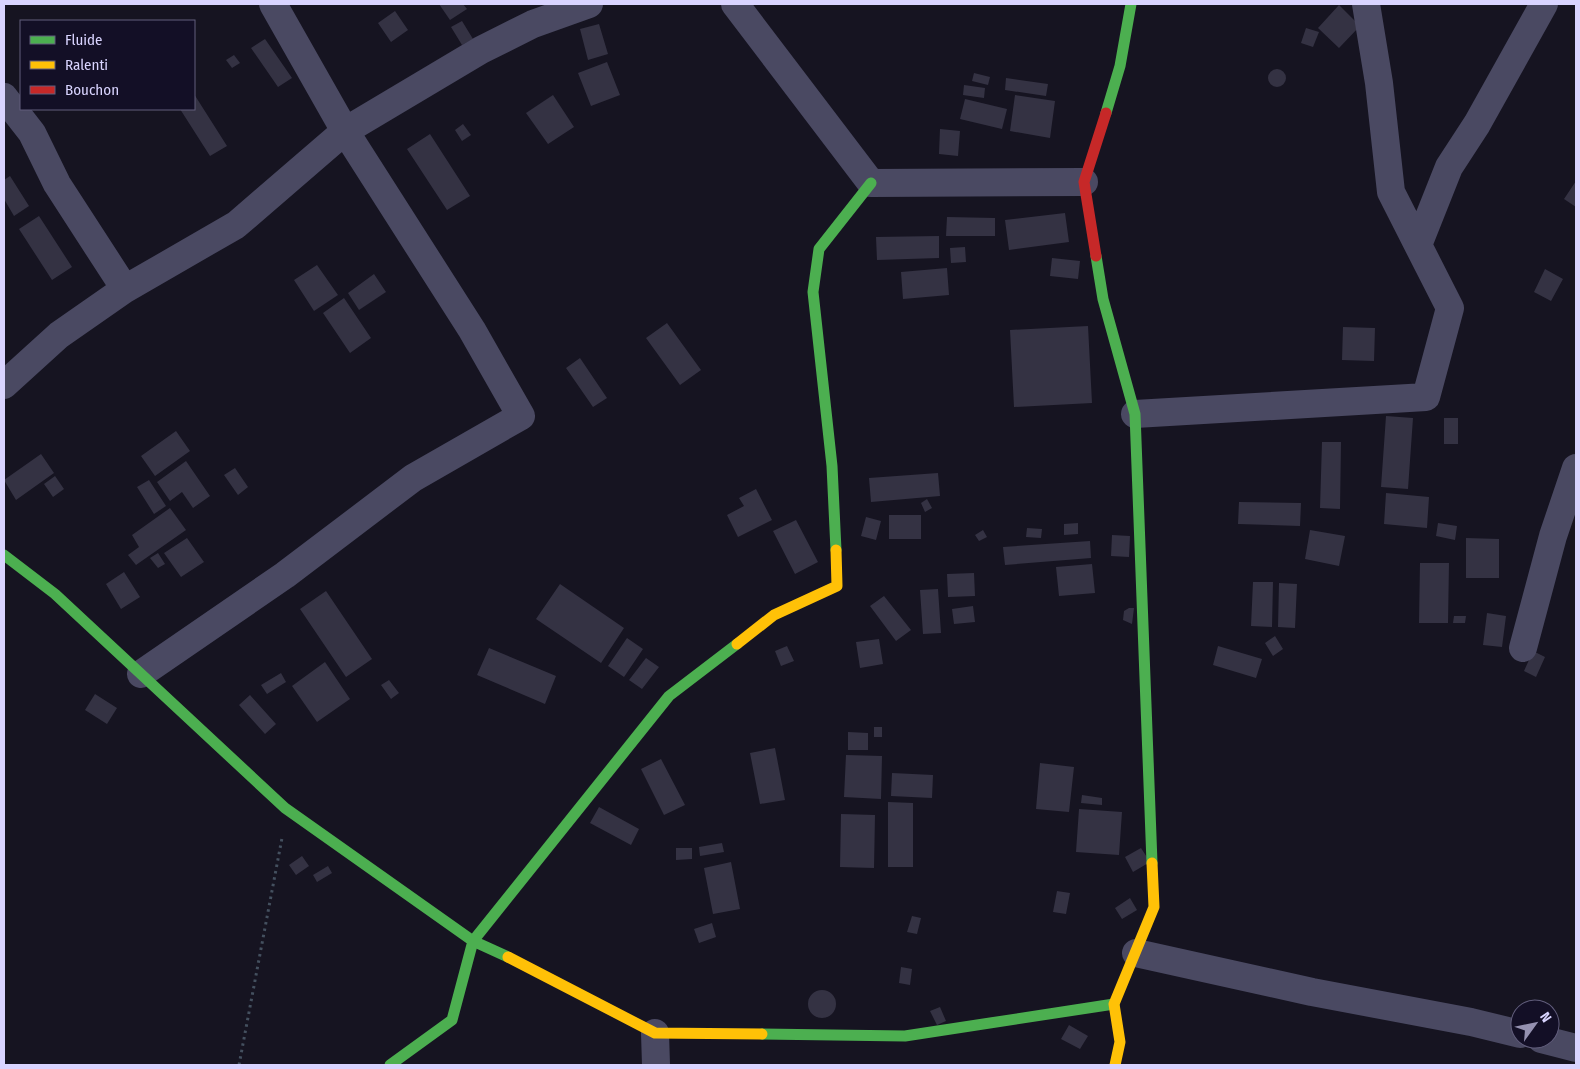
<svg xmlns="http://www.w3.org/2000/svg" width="1580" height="1069" viewBox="0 0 1580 1069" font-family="'Fira Sans Condensed',sans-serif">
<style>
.building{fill:#343243}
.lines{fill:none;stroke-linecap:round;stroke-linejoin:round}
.path{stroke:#44505f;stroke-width:3;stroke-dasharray:2.5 4;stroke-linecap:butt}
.street{stroke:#4a4962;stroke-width:28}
.fast{stroke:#4caf50;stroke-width:11}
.slow{stroke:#ffc107;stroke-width:11}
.jam{stroke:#c62828;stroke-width:11}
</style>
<rect width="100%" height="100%" fill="#161421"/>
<!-- building -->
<path class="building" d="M439,4H463L467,9L450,20Z
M1339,5L1360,26L1339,48L1318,28Z
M395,11L408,30L391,42L378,23Z
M462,21L473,39L462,45L451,27Z
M599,24L608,54L588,60L580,29Z
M1306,28L1319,32L1313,47L1301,43Z
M265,39L292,78L278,87L251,48Z
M234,55L240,63L232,68L226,60Z
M607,62L620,95L591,106L578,73Z
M1268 78a9 9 0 1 1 18 0a9 9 0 1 1-18 0Z
M974,73L990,77L988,85L972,81Z
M1006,78L1048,84L1046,96L1005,90Z
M964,85L985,88L984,98L963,95Z
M194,94L227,146L210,156L180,109H194Z
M553,95L574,127L548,144L526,113Z
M1015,95L1055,101L1050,138L1010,131Z
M965,99L1007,109L1002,129L960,119Z
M463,124L471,135L462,141L455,130Z
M940,129L960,131L958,156L939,154Z
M430,134L470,196L447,210L407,149Z
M10,176L29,206L14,216L4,199V180Z
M1576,181V207L1564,199Z
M1065,213L1069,242L1009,250L1005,220Z
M39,216L72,267L52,280L19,229Z
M947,217L995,218V236H946Z
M939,236V258L877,260L876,237Z
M965,247L966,262L951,263L950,248Z
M1052,258L1080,261L1078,279L1050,276Z
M317,265L338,295L314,311L294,280Z
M947,268L949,295L903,299L901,272Z
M1545,269L1563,279L1551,301L1534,292Z
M374,274L386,292L359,310L348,293Z
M344,298L371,338L350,353L323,313Z
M667,323L701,370L680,385L646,338Z
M1088,326L1092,403L1014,407L1010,330Z
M1343,327L1375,328L1374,361L1342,360Z
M580,358L607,398L593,407L566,368Z
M1386,416L1413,418L1408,489L1381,487Z
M1444,418H1458V444H1444Z
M176,431L190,451L155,476L141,456Z
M1322,442H1341L1340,509L1320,508Z
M41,454L54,473L16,500L4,480Z
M186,461L210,496L193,508L182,492L170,501L157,482Z
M235,468L248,487L238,495L224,475Z
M938,473L940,496L871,502L869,478Z
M55,476L64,489L53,497L44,484Z
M149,480L166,506L154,514L137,487Z
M756,489L772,520L738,537L727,515L744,506L739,498Z
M1386,493L1429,497L1427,528L1384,524Z
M927,499L932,508L925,512L921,503Z
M1239,502L1301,503L1300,526L1238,524Z
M170,508L186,530L136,565L128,555L139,547L132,535Z
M889,515H921V539H889Z
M866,517L881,521L876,540L861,536Z
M796,520L818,562L795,574L773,531Z
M1078,523V534L1064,535V524Z
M1438,523L1457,526L1455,540L1436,536Z
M1027,528L1042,529L1041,538L1026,537Z
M983,530L987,537L979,541L975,535Z
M1310,530L1345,536L1339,566L1305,559Z
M1112,535L1130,536L1129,557L1111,556Z
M187,538L204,562L181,577L164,553Z
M1466,538L1499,539V578H1466Z
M1090,541L1091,558L1005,565L1003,547Z
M158,553L165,564L158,568L150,558Z
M1420,563H1449L1448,623H1419Z
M1092,564L1095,593L1059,596L1056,567Z
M124,572L140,597L121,609L106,584Z
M974,573L975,596L948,597L947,574Z
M1253,582H1273L1272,627L1251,626Z
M1279,583L1297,584L1295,628L1278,627Z
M560,584L624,628L601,663L536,619Z
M938,589L941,633L923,634L920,590Z
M326,591L372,659L346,677L300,609Z
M884,596L911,630L896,641L870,606Z
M973,606L975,622L954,624L952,609Z
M1129,608H1134L1132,624L1123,620L1124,611Z
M1487,613L1506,616L1502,647L1483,645Z
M1454,616H1466L1465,623H1453Z
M1275,636L1283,649L1273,656L1265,643Z
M627,638L643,649L624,677L608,666Z
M879,639L883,664L860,668L856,642Z
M787,646L794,661L781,666L775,651Z
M1218,646L1262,659L1256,678L1213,665Z
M489,648L556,676L545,704L477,675Z
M1533,651L1545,657L1536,677L1524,671Z
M646,658L659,667L642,689L629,680Z
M325,662L350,699L317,722L292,686Z
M281,673L286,682L267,694L261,685Z
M389,680L399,693L391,699L381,685Z
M95,694L117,708L107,724L85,710Z
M250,695L276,724L265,734L239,705Z
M874,727H882V737H874Z
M848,732L868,733V750H848Z
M775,748L785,800L760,804L750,753Z
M846,755L882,756L881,799L844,797Z
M661,759L685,805L664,815L641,769Z
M1040,763L1074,767L1069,812L1036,809Z
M892,773L933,775L932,798L891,796Z
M1082,795L1102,798V805L1081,803Z
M888,802L913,803V867H888Z
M599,807L639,829L631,845L590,823Z
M1079,809L1122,812L1119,855L1076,852Z
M841,814L875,815L874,868L840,867Z
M722,843L724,852L700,856L699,847Z
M676,848H692V859L676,860Z
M1141,848L1150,862L1133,872L1125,857Z
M302,856L309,866L296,875L289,865Z
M731,862L740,909L713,914L704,868Z
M328,866L332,873L317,882L313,875Z
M1057,891L1070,893L1066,914L1053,912Z
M1130,898L1137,910L1122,919L1115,908Z
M912,916L921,918L917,934L907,932Z
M712,923L716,937L699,943L694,929Z
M901,967L912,969L910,985L899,983Z
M808 1004a14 14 0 1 1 28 0a14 14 0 1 1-28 0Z
M940,1007L946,1021L937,1025L930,1011Z
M1069,1025L1088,1036L1080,1049L1061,1039Z"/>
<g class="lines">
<!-- path -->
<path class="path" d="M239,1065L282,838"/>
<!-- street -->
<path class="street" d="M735,4L871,183L1084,182
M4,97L32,133L57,184L125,289
M1418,245L1449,167L1477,124L1544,4
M4,385L59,335L125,289L236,225L345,131L481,50L533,24L589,4
M1135,414L1426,397L1450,308L1391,192L1379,83L1366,4
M1523,648L1553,536L1576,468
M141,674L285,575L413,478L521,416L472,330L345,131L273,4
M1136,953L1312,992L1471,1022L1520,1034
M655,1033L656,1065
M1541,1039L1576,1048"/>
<!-- fast -->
<path class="fast" d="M1106,113L1120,66L1131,4
M1096,256L1103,299L1135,414L1152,863
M836,550L832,466L813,292L819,249L871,183
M4,555L55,594L285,808L473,941L508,957
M762,1034L905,1036L1114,1004
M390,1065L452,1020L473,941L669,696L737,644"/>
<!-- slow -->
<path class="slow" d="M737,644L774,615L837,586L836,550
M508,957L655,1033L762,1034
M1115,1065L1120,1042L1114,1004L1154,907L1152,863"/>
<!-- jam -->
<path class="jam" d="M1096,256L1084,182L1106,113"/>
</g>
<!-- border -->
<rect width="1580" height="1069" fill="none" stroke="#d9d4ff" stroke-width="10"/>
<!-- legend -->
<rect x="20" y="20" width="175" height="90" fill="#130f26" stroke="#625e7d"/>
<rect x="30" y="36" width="25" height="8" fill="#4caf50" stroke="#625e7d"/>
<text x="65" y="45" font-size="15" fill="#d9d4ff">Fluide</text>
<rect x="30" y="61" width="25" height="8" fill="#ffc107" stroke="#625e7d"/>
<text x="65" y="70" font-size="15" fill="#d9d4ff">Ralenti</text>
<rect x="30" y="86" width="25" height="8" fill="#c62828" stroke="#625e7d"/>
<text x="65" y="95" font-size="15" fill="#d9d4ff">Bouchon</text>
<!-- north arrow -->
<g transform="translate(1535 1024) rotate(57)"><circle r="24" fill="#130f26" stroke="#625e7d"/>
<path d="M0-4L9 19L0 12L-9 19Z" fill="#9591b1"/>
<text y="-8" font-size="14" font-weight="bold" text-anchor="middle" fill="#d9d4ff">N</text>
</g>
</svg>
